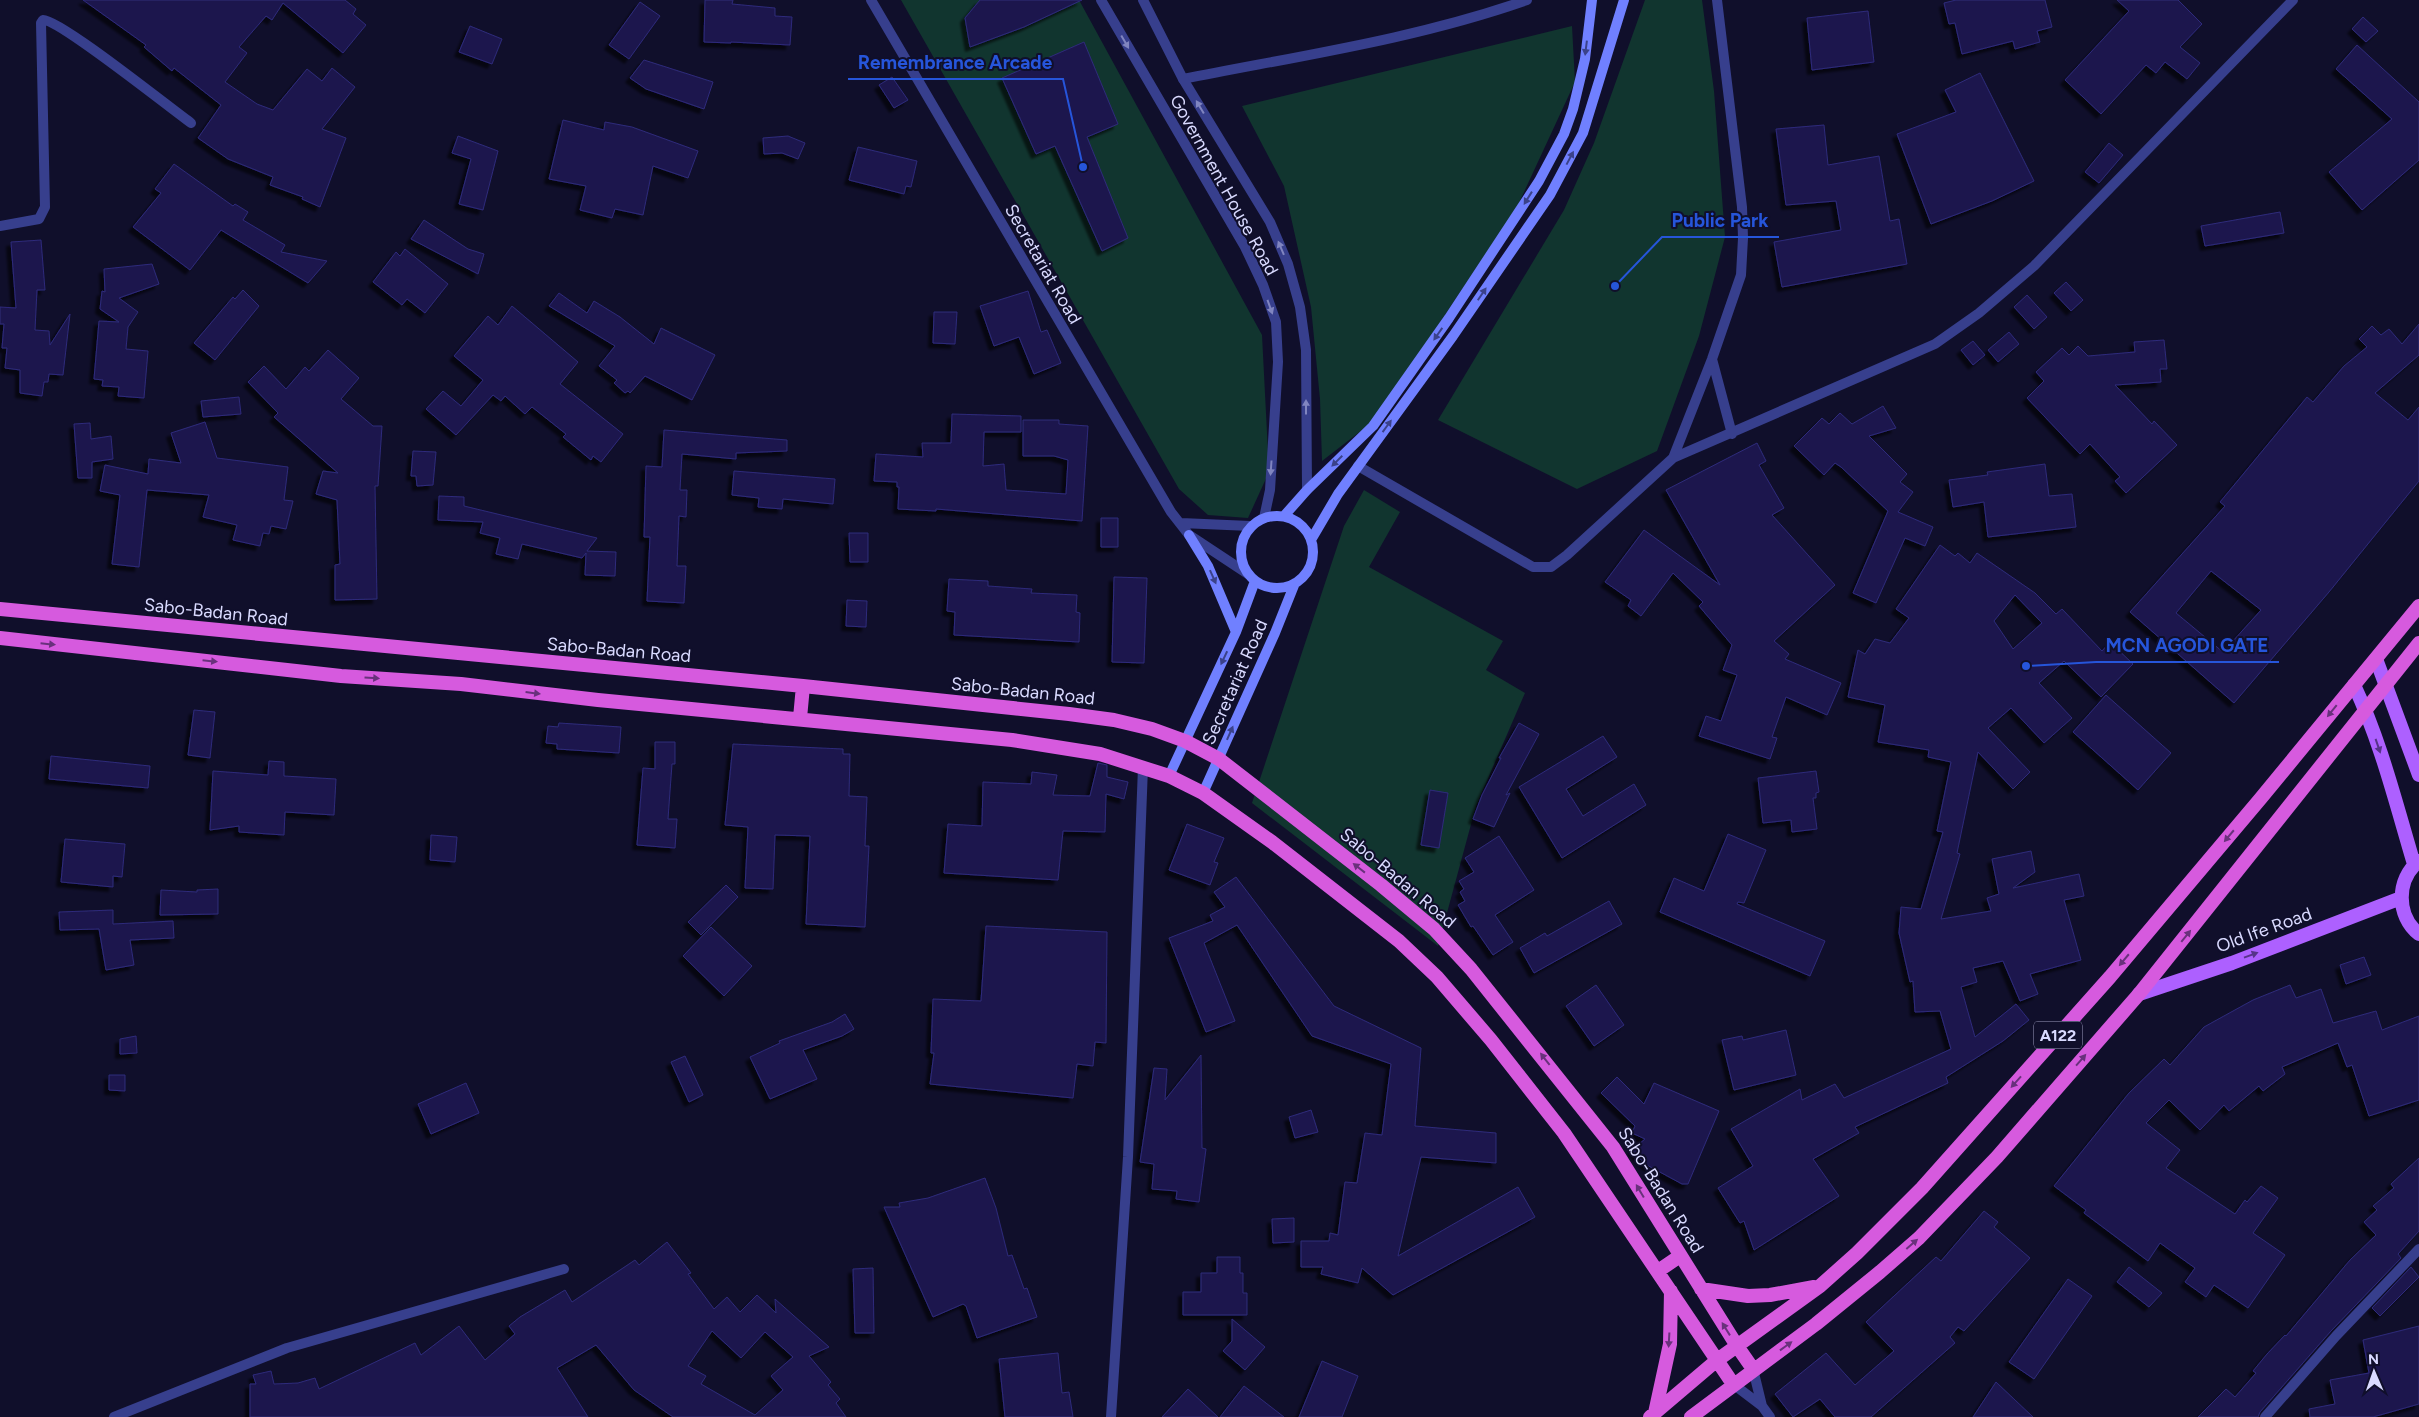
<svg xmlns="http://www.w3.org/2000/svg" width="2419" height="1417" viewBox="0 0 2419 1417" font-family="Figtree,sans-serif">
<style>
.green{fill:#11352f}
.building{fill:#1d194d;stroke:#2e2a7b;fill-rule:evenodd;filter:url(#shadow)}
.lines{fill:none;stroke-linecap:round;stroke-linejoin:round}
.minor{stroke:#373f8d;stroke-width:10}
.tertiary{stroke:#373f8d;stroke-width:10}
.secondary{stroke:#7080ff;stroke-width:10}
.primary{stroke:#ad60ff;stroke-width:14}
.trunk{stroke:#d65ade;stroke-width:14}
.oneway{fill:#8085c0}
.oneway2{fill:#3b428a}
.oneway3{fill:#69317c}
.oneway4{fill:#57338a}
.labels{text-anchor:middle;stroke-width:4;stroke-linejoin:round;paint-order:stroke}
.shield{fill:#100f2b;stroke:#9d9dbf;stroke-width:1}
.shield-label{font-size:16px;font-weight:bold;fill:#d9daff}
.street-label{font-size:18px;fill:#d9daff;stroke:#100f2b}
.leader{fill:none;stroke:#2655da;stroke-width:2}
.callout-dot{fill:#2655da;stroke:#100f2b;stroke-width:2}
.callout-label{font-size:19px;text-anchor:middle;font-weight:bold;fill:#2655da;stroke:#100f2b;stroke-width:4;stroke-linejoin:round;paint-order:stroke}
</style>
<defs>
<filter id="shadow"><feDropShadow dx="-4.5" dy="4.5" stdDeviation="1" flood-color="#0009"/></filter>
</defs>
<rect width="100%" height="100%" fill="#100f2b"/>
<!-- green -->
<path class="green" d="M901,0H1079L1262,335L1269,472L1248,518L1208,515L1179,489Z
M1645,0H1702L1714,91L1725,237L1699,336L1657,451L1577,489L1438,420L1564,210L1594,143Z
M1572,26L1575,82L1518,205L1375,420L1322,461L1320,399L1311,307L1284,186L1242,106Z
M1364,490L1400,512L1369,567L1503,641L1486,670L1525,693L1476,806L1438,946L1252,803L1344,526Z"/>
<!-- building -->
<path class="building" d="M83,0H345L356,9L353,14L366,25L343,53L283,3L272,20L266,16L239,47L247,53L225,82L257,104L273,110L307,69L322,81L332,68L355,87L322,129L346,138L320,207L302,199L303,197L270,185L273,177L228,159L198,138L221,105L174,68L172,71L144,47L146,45Z
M705,0H733L732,4L775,8V16L792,17L790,45L731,42V43L704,42Z
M980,0H1082L1024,27L970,47L965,18Z
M1956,0H2045L2052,27L2037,31L2040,42L2015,49L2013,41L1962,54L1955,23L1949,24L1944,3Z
M2117,0H2178L2202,24L2180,47L2200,63L2187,79L2165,62L2156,73L2146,65L2101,114L2065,80L2129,11Z
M640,2L660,16L629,59L609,45Z
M1868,11L1874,62L1812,70L1807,18Z
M2363,17L2378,31L2366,42L2352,29Z
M470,26L502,39L492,64L459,52Z
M1084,42L1118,124L1087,137L1128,238L1102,251L1055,146L1036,154L1002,78Z
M2357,45L2419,102V160L2362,210L2329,172L2392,119L2336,69Z
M644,60L713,82L704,109L646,89L630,78Z
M1980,73L2034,181L1992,201L1931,224L1897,134L1956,112L1945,90Z
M892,77L908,100L894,108L879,85Z
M563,120L604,130L605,122L632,127L698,151L688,178L653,166L643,215L615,209L612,218L580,210L586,186L549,179Z
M1824,125L1828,165L1879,156L1890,221L1899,219L1907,264L1782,287L1774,242L1841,230L1836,201L1786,205L1776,129Z
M458,136L498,151L483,210L459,204L471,159L452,153Z
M788,136L805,143L798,159L782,153L764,154L763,138Z
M2109,143L2123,155L2099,183L2085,172Z
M858,147L917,161L911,187L906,186L904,194L849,180Z
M174,164L233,206L235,204L248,212L243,220L285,245L281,252L327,261L308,283L221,230L190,270L133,227L161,193L155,189Z
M2280,212L2284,233L2205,246L2201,226Z
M424,220L468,249L484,254L478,274L411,239Z
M41,240L45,290H37L35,330L49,331L50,345L70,314L63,375L49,374L48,382H44L42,396L20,393V370L5,368L7,348H2L4,324H0V307L16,308L11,242Z
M405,249L448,284L425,313L407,299L402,305L373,282L396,252L400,256Z
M152,264L159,284L119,298L138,312L128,327L126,349L148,351L144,398L118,396L119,387L102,386L103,380L94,379L99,321L119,322L100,309L102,291L105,292L104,269Z
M2066,282L2083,300L2071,311L2054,293Z
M243,290L259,306L215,360L194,343L233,297L235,299Z
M1028,291L1041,332L1047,330L1061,363L1034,374L1019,337L994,346L980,306Z
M559,293L587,313L594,301L620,317L654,344L661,328L715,355L692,400L645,376L630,393L628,391L625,393L614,383L617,380L599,366L615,346L549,306Z
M2027,295L2047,317L2034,329L2014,307Z
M512,306L578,362L560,384L623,434L601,462L593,456L591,460L563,437L566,434L532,407L525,414L505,396L501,401L493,395L456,435L426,409L443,391L461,406L483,380L454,356L488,316L498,325Z
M934,312H957L955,344L933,343Z
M2419,324V355L2375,393L2408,420L2419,407V481L2329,592L2234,703L2130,612L2225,506L2220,502L2307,397L2313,402L2344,366L2367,347L2359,339L2372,326L2381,335L2389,329L2402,344ZM2211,571L2261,610L2223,652L2176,613Z
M2009,332L2019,344L1998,362L1988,350Z
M2164,340L2167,369H2160L2161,382L2115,385L2152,424L2154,421L2177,445L2126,493L2115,481L2120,477L2090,444L2080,454L2027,398L2044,381L2036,372L2062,348L2069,355L2078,346L2088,356L2135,352L2134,342Z
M1973,341L1985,355L1973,365L1961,350Z
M328,350L359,378L341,399L373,426H382L378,486H375L377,599L335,600V565L340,564L337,500L316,494L323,471L338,473L274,417L278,413L248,382L264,366L286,389L305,367L309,371Z
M239,397L241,414L203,417L201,401Z
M1883,406L1896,428L1869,436L1907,474L1900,482L1913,492L1898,512L1933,527L1925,546L1905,538L1876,603L1853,593L1888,511L1841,467L1835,463L1824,475L1794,446L1822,418L1829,424L1840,413L1852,424Z
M952,414L1021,416V432H984L983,466L1004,464L1006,490L1066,494L1068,460L1054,456H1023V420H1059V424L1088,426L1082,521L936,509V511L898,509L899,487H897V482L874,481L876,454L923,457L922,443H951Z
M205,422L217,458L288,467L284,500L293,501L286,529L271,526L269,534L263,533L260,546L233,540L237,525L203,517L209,495L147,490L139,567L112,564L120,495L100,491L105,465L148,474L149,459L181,463L171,433Z
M90,423L91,439L111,436L113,459L92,462V478H78L74,424Z
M664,430L787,440V451L736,453V459L682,454L680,490H687L686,517L679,516L677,566H686L684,603L647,601L650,537H644L646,466L662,467Z
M1757,443L1766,461L1759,465L1784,508L1772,515L1835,585L1774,641L1789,654L1785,659L1841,683L1827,715L1786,697L1772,737L1777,738L1770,759L1699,736L1706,716L1721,721L1737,675L1723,670L1732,645L1699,606L1703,602L1673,573L1641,616L1628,606L1631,600L1605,582L1644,530L1720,585L1666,490Z
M413,451L436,452L433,485L417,486L416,476H411Z
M2045,464L2049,496L2072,494L2076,527L1988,537L1984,502L1953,507L1949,480L1988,475L1987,472Z
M734,471L835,479L833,504L783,499L782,509L758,507L759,498L732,495Z
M439,496L464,497V506L597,538L587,551L616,552L615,576L585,575L586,553L582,558L522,544L518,559L496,554L500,538L480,533L483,522L438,520Z
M1101,518H1118V547H1101Z
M849,533H868V562H850Z
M1940,545L1955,556L1958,553L1970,563L1977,553L2035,593L2056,614L2062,609L2102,651L2110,642L2133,664L2101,697L2064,661L2039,683L2072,718L2044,743L2011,708L1988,728L2030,772L2013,789L1978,752L1957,853L1960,854L1941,919L1991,911L1987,898L1999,894L1992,859L2031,851L2035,872L2013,888L2079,874L2084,896L2064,900L2081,960L2030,974L2038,994L2020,1001L2003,961L1973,968L1977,982L1961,987L1975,1037L2016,1004L2029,1020L2003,1041L1946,1077L1948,1083L1855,1127L1859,1133L1813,1159L1839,1196L1754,1250L1744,1221L1740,1223L1718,1188L1753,1166L1731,1129L1800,1089L1802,1100L1835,1084L1844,1098L1951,1049L1940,1011L1915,1012L1913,981L1910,982L1899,933L1901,907L1921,909L1943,832L1937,831L1951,762L1928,757L1929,750L1878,742L1885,705L1848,697L1858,650L1865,654L1875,639L1890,643L1909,618L1896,609ZM2015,595L2042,623L2013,649L1994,621Z
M1114,577L1147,578L1144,663L1112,662Z
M949,579L988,581V586L1032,589L1031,593L1077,595L1076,612L1080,613L1079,642L954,635L955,612L947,611Z
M847,600L867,601L866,627L846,626Z
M2106,695L2171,753L2138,790L2073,732Z
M194,710L215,712L210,758L188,755Z
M559,723L621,727L619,753L557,749V744L546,743L548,726L558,727Z
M1519,723L1539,734L1506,795L1510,793L1494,827L1473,819L1482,795L1501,758H1499Z
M1603,736L1617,757L1566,789L1583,816L1634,784L1646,805L1562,858L1519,787Z
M655,742H675V764H672L668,819H677L675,848L637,845L643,768L655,769Z
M733,744L843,749V754H850L849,796L867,797L865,846H869L865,927L806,924L810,836L775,835L773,889L745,888L748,827L725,825Z
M51,756L150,766L148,788L49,779Z
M269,761L284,762V776L336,779L334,815L285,812L284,835L239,832V826L210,830L213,771L268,775Z
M1098,763L1107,765V777L1128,782L1124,799L1106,794L1105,832L1063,831L1058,880L944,873L948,824L982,826L983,782L1031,784L1032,772L1057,775L1053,795L1090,796Z
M1816,771L1819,792L1816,793V798H1813L1817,829L1792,832L1791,820L1763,823L1758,778Z
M1430,790L1448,793L1439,848L1421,845Z
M1187,824L1224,838L1214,862L1218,863L1210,885L1169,870Z
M1728,834L1766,850L1744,903L1738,902L1737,904L1825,941L1810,976L1660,912L1674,878L1704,891Z
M431,835L457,837L455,862L430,860Z
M1499,836L1534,890L1495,915L1513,942L1493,955L1473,926L1471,927L1458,905L1465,901L1460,892L1464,889L1459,881L1474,872L1465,858Z
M65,839L125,844L122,877L113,876V887L61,882Z
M1236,877L1334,1006L1421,1048L1415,1126L1496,1133V1163L1421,1157L1398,1256L1518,1187L1535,1217L1393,1295L1362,1268L1358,1283L1321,1274L1323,1267H1301V1241H1329L1330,1233L1338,1235L1345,1182L1357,1183L1365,1133L1382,1135L1391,1064L1312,1036L1237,925L1204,943L1235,1021L1206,1032L1169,938L1213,921L1210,915L1225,907L1214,892Z
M726,885L738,897L701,935L688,922Z
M218,889V914L160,915L161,890L197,892V890Z
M1609,901L1622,924L1534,973L1520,948L1545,933L1547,936Z
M113,910V924L173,921L174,938L130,940L134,965L106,970L99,929L60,930L59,912Z
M986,926L1107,932L1106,1043L1095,1042L1093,1066L1077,1064L1073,1098L930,1084L934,1053H931L933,999L981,1001Z
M711,927L752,966L724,996L683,956Z
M2364,957L2371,975L2346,984L2340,965Z
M1596,985L1624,1025L1594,1046L1566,1006Z
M2290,985L2296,998L2321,989L2333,1023L2376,1011L2382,1030L2419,1016V1100L2369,1116L2352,1065L2347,1067L2338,1043L2282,1067L2285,1074L2263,1091L2259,1086L2229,1111L2224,1105L2200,1130L2169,1100L2146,1123L2180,1150L2166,1168L2235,1214L2245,1200L2247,1202L2261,1186L2278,1198L2253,1233L2285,1255L2248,1308L2214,1285L2206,1297L2185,1282L2195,1268L2160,1243L2148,1261L2084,1213L2086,1210L2054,1186L2129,1093L2164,1059L2170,1065L2204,1027L2253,1000Z
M845,1014L854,1029L842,1036L803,1050L817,1079L770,1099L750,1057L780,1043L779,1041L832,1022Z
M1786,1030L1796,1075L1734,1090L1722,1040L1742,1036L1743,1040Z
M136,1036L137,1053L120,1054V1039Z
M1201,1055L1202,1148L1206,1149L1199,1202L1176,1199L1177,1191L1152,1189L1154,1164L1140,1162L1154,1068L1167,1069L1165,1100Z
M685,1056L703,1095L689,1102L671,1062Z
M109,1075H125V1091L109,1090Z
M1617,1077L1644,1104L1654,1083L1719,1111L1688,1184H1682L1645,1164L1632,1150L1645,1139L1632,1133L1635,1126L1601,1093Z
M466,1083L479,1113L431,1134L418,1104Z
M1311,1110L1318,1132L1295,1138L1289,1117Z
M2419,1158V1231L2398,1254L2401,1258L2331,1331L2260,1412L2258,1417H2198L2226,1389L2235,1397L2256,1373L2253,1371L2267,1354L2285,1335L2286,1336L2350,1260L2376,1235L2364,1222L2377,1210L2373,1206L2394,1188L2391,1184Z
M985,1178L996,1208L1008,1256L1012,1255L1024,1289L1027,1288L1037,1317L977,1338L966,1306L963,1304L933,1317L884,1207H900L899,1203L928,1198Z
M1984,1211L1998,1222L1994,1227L2030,1258L1964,1331L1958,1327L1950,1337L1955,1343L1871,1417H1835L1820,1399L1793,1417L1775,1394L1826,1353L1855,1385L1894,1351L1866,1322L1936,1257L1941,1261Z
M1294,1218V1242L1273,1243L1272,1219Z
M667,1242L691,1273L688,1274L714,1309L727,1297L740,1312L757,1295L776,1313L775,1299L829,1347L809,1356L831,1382L828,1385L840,1399L836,1403L846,1417H673L634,1390L596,1345L557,1368L588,1417H250V1384H256L253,1375L271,1371L274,1384L298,1383L315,1378L319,1389L415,1343L421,1355L459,1326L485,1360L515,1334L509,1326L520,1317L565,1290L572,1302L635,1260L639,1265ZM712,1331L741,1358L765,1332L793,1357L771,1376L783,1390L755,1415L701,1384L706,1376L688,1366Z
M1217,1257H1240V1273H1243V1293H1247V1315H1183V1292H1201V1273H1217Z
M2129,1267L2162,1293L2149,1307L2117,1282Z
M2411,1267L2419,1277L2380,1316L2372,1308Z
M873,1268L874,1333H855L853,1269Z
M2068,1279L2092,1296L2034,1379L2009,1362Z
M1232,1319L1265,1347L1245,1370L1223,1351L1232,1341Z
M2419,1326V1404L2373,1417H2310L2309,1409L2335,1404L2330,1380L2369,1373L2363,1340Z
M1058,1353L1062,1393L1069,1392L1073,1417H1005L999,1359Z
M1322,1361L1358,1376L1342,1417H1299Z
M1996,1382L2033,1417H1973Z
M1244,1386L1284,1417H1220Z
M1188,1389L1218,1417H1162Z"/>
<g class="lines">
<!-- minor -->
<path class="minor" d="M1183,79C1298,56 1416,39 1527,0
M0,226L39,219L45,207L41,23L43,20C59,19 170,108 191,123
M1712,359L1732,434
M1673,458L1712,359L1741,275L1743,238L1742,207L1717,0
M1358,466L1533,567H1551L1567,555L1673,458L1935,344L1979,313L2034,266L2293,0
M114,1417L287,1348L564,1269
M1111,1417L1128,1157L1143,767
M2265,1417L2336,1336L2419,1249"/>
<!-- tertiary -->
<path class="tertiary" d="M871,0L1171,512L1189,535L1248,574
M1101,0L1245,247L1263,285L1276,322L1278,362L1270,490L1264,518
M1143,0L1183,79L1270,222L1288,264L1300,307L1306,350L1307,490
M1181,523L1250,526
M1753,1369L1762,1406
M1733,1384L1762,1406L1770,1417"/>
<!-- secondary -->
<path class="secondary" d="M1284,516L1307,490L1373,426L1449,318L1539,181L1564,134L1573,109L1585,59L1592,0
M1241 552a36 36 0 1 1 72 0a36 36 0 1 1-72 0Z
M1189,535L1208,566L1236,632
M1311,540L1338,494L1453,336L1550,195L1583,133L1624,0
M1169,776L1236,632L1255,581
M1203,793L1275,633L1295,583"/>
<!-- primary -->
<path class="primary" d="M2376,659L2419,775
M2354,685C2381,742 2396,804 2414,864
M2419,861C2396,879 2396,916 2419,934
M2139,994L2232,963L2401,898"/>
<!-- trunk -->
<path class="trunk" d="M0,609L803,686L1069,714L1114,720L1152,729L1185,741L1219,759L1381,885L1434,929L1471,969L1613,1147L1737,1346L1753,1369
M0,638L341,676L461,684L598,700L1012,740L1100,754L1169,776L1203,793L1272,842L1399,941L1437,977L1491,1040L1564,1133L1733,1384
M800,718L803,686
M1658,1271L1680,1256
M1701,1289L1748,1296L1770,1295L1814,1287
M1655,1413L1670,1344L1671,1291
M1650,1417L1716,1361L1820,1286L1857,1253L1922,1188L2110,977L2261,798L2419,606
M1691,1417L1816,1324L1880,1272L1919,1238L1997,1157L2139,994L2419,643"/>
</g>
<!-- one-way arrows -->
<defs><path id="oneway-solid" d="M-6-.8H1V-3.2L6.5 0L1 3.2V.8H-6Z" transform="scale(1.25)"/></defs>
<g class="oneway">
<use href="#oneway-solid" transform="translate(1125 42) rotate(60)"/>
<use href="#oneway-solid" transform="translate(1200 107) rotate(-121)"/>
<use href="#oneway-solid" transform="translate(1281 248) rotate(-113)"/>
<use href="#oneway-solid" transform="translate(1270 307) rotate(70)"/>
<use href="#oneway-solid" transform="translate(1306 407) rotate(-90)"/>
<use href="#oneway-solid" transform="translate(1271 468) rotate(94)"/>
</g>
<g class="oneway2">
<use href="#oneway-solid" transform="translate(1586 48) rotate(97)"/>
<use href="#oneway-solid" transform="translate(1570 158) rotate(-62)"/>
<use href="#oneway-solid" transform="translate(1528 198) rotate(122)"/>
<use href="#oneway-solid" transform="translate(1482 294) rotate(-56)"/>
<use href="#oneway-solid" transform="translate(1438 334) rotate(125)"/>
<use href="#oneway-solid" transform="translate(1387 426) rotate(-54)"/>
<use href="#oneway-solid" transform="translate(1337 461) rotate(135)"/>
<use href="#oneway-solid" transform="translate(1213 577) rotate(66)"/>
<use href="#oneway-solid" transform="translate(1224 658) rotate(115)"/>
<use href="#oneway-solid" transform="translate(1230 733) rotate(-66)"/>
</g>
<g class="oneway3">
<use href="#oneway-solid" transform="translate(48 644) rotate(6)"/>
<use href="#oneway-solid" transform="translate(210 661) rotate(6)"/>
<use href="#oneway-solid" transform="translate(372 678) rotate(4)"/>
<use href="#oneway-solid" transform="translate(533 693) rotate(7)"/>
<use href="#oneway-solid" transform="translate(2332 711) rotate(129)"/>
<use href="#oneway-solid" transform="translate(2229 836) rotate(130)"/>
<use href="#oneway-solid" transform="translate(1359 868) rotate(-142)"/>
<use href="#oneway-solid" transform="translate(2186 936) rotate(-51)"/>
<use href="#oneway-solid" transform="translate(2124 960) rotate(130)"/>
<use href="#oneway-solid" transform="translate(1545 1059) rotate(-128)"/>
<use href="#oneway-solid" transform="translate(2081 1060) rotate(-49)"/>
<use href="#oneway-solid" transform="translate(2016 1082) rotate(132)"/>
<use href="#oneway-solid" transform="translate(1640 1191) rotate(-121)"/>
<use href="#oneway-solid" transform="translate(1912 1244) rotate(-41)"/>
<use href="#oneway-solid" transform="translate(1726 1329) rotate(-122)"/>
<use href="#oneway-solid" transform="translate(1669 1340) rotate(93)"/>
<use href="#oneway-solid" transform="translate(1786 1346) rotate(-36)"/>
</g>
<g class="oneway4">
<use href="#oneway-solid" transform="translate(2378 746) rotate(71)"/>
<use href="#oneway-solid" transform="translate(2251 955) rotate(-20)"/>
</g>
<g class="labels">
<!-- shield labels -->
<rect class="shield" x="2034" y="1021.5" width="48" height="27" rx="4"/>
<g class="shield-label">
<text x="2058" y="1041">A122</text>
</g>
<!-- street labels -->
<g class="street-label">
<text transform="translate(1224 185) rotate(61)" y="6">Government House Road</text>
<text transform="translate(1043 264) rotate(60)" y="6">Secretariat Road</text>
<text transform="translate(216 612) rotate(6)" y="6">Sabo-Badan Road</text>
<text transform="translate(619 650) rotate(5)" y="6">Sabo-Badan Road</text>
<text transform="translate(1235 682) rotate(-66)" y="6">Secretariat Road</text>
<text transform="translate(1023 691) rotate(6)" y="6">Sabo-Badan Road</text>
<text transform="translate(1398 878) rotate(40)" y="6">Sabo-Badan Road</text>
<text transform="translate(2264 930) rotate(-20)" y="6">Old Ife Road</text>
<text transform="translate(1661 1190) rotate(58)" y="6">Sabo-Badan Road</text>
</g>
</g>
<!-- callouts -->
<path class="leader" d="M1083 167L1063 79H848M1615 286L1662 237H1779M2026 666L2096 662H2279"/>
<g class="callout-dot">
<circle cx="1083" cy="167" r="5"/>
<circle cx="1615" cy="286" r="5"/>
<circle cx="2026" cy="666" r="5"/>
</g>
<g class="callout-label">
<text x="955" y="69">Remembrance Arcade</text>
<text x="1720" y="227">Public Park</text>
<text x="2187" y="652">MCN AGODI GATE</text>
</g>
<!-- north arrow -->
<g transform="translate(2374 1372) rotate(358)" stroke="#100f2b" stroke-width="4" paint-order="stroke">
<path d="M0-4L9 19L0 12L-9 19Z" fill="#d9daff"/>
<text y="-8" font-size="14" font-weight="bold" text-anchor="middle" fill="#d9daff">N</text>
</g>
</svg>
